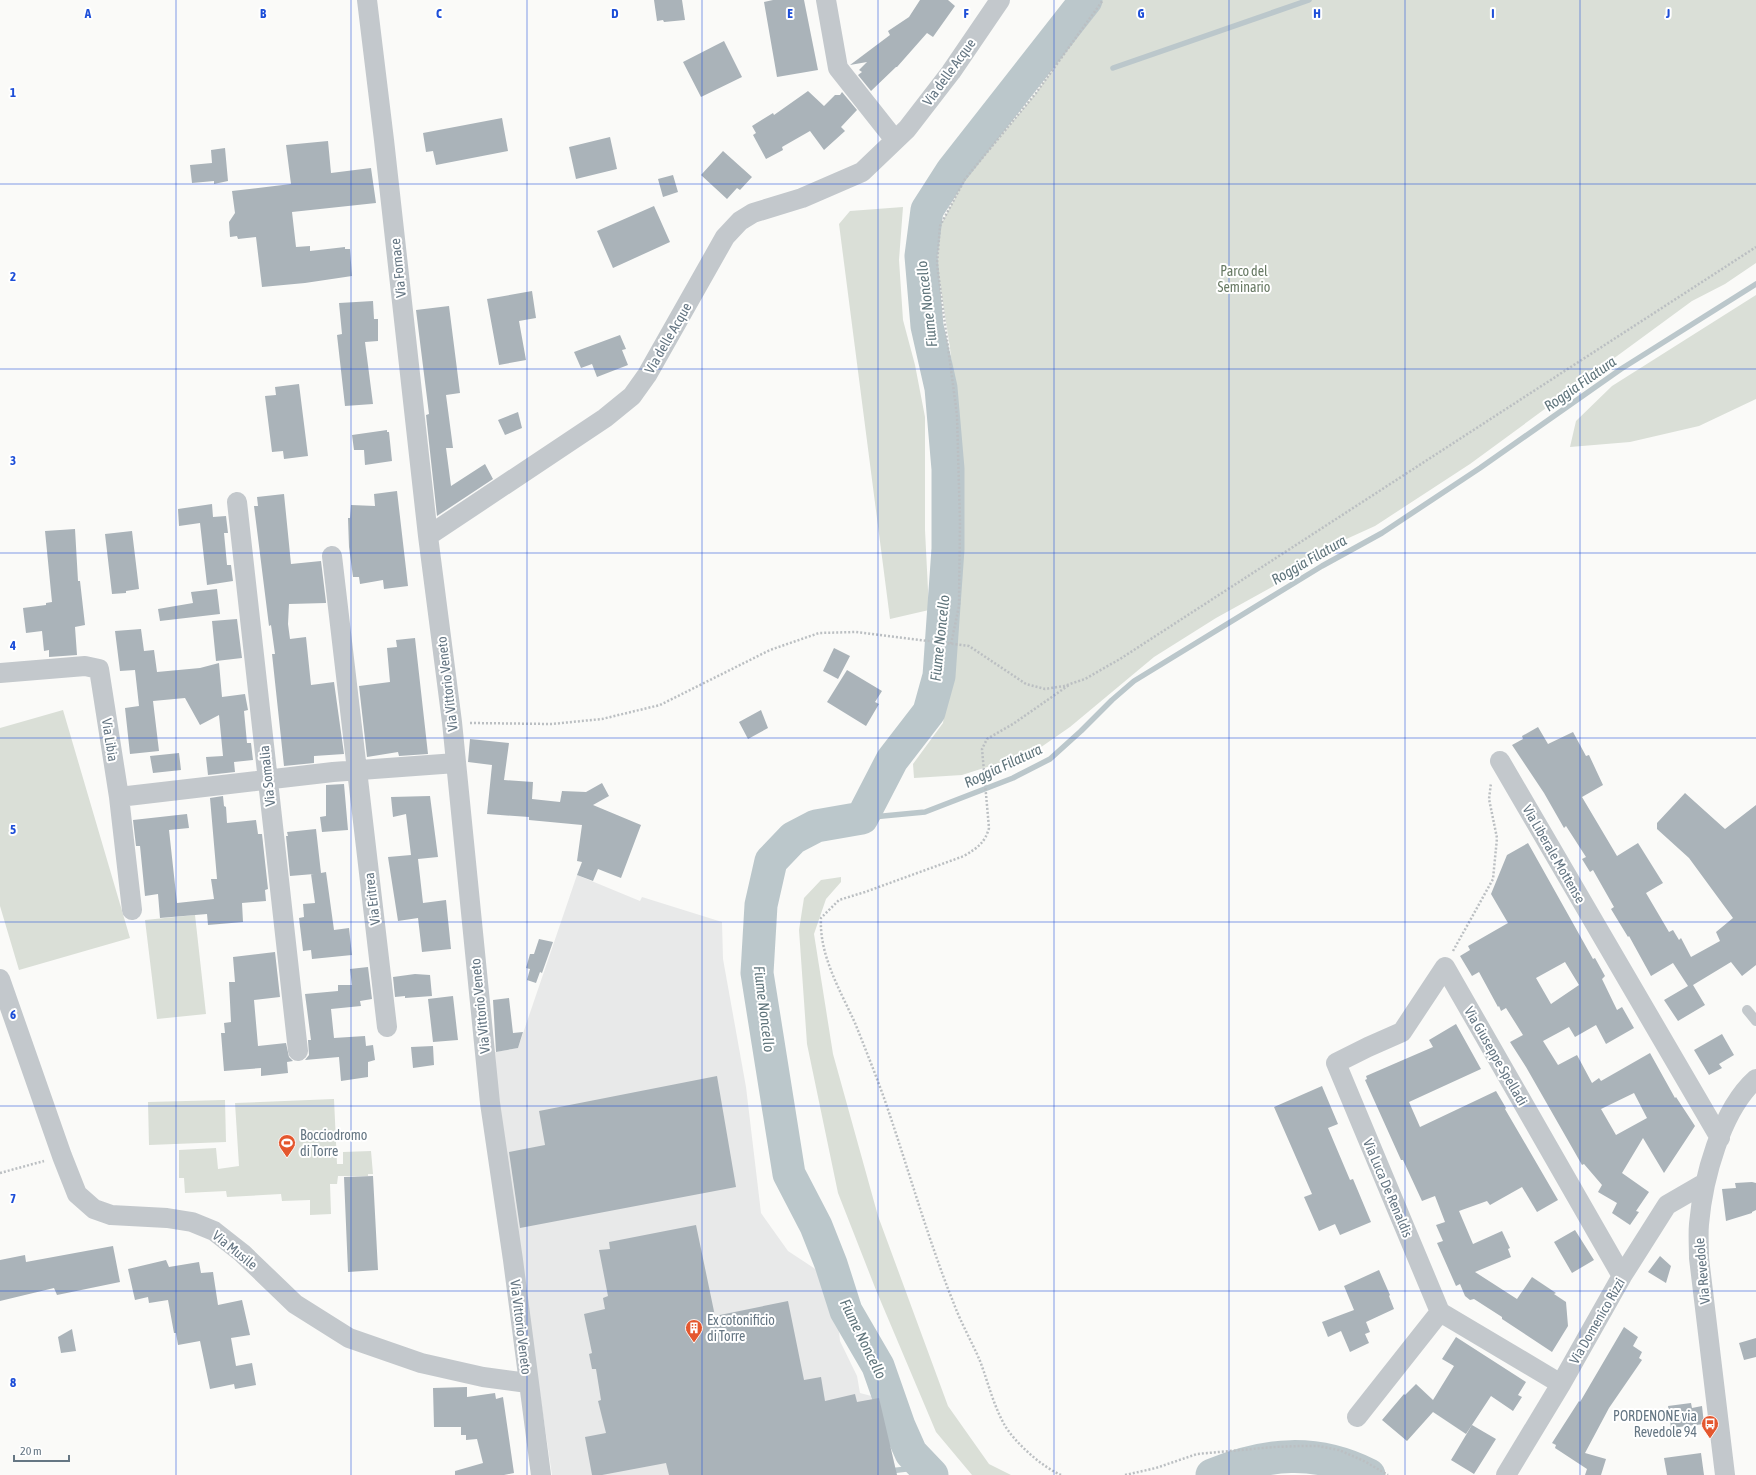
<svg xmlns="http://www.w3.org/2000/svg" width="1756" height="1475" viewBox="0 0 1756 1475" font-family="'Asap Condensed',sans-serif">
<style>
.built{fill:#e8e9e9}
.green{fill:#dadfd7}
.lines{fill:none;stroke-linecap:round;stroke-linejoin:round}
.stream{stroke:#bbc7cb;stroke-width:5.5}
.river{stroke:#bbc7cb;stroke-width:33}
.building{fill:#aab3b9;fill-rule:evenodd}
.path{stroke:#bbbfc2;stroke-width:2.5;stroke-dasharray:2 2;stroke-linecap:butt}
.lane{stroke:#c3c8cc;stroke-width:10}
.street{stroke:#c3c8cc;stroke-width:20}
.grid{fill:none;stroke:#1d4ed8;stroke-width:1;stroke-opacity:0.55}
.labels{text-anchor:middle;stroke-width:4;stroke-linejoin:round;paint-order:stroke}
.street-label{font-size:14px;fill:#657683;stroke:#fff}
.park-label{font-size:14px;fill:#687a64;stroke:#fff}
.poi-label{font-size:14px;fill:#657683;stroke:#fff;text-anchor:start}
.water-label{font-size:15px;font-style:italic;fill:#60757c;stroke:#fff}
.grid-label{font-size:13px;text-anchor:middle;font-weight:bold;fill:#1d4ed8;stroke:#fff;stroke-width:4;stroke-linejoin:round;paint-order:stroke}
</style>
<rect width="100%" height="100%" fill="#fafaf8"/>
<!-- built -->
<path class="built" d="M577,875L640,901L642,897L722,922L723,959L746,1087L761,1213L788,1251L826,1276L827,1293L838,1321L840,1341L857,1376L860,1393L879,1398L897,1475H552L497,1106L495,1052L518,1048Z"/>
<!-- green -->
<path class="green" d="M1102,0H1756V263L1725,284L1692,301L1470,464L1375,526L1320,551L1306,568L1216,618L1154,657L1070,727L1034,752L962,775L914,778L913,764L943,723L959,606L960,522L957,415L950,348L937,264L940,226L965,179L1036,93Z
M903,207L899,260L903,320L915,365L925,417V530L929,610L890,619L839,224L850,211Z
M1756,295V399L1699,426L1630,442L1570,447L1576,421L1612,386Z
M63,710L130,938L19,970L0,906V728Z
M841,877V882L826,899L814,934L833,1054L878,1216L948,1406L989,1464L1011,1475H972L936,1432L876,1290L838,1193L807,1044L799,930L804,898L821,880Z
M195,915L206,1014L157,1019L145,920Z
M334,1099L337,1164H343V1152L371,1151L373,1174H368V1176H338L337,1184H330L331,1214L310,1215V1200L282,1201L281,1194L227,1197L226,1191L185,1193L184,1178H179V1150L216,1148L218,1169L239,1166L235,1103Z
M225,1100L226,1142L149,1145L148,1102Z"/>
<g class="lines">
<!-- stream -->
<path class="stream" d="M1113,68L1309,0
M862,818L925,812L1013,778L1050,759L1081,731L1112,700L1134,681L1322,566L1382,533L1480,468L1621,369L1756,284
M890,1471L923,1467"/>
<!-- river -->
<path class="river" d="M932,1475L911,1453L899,1426L878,1366L846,1311L831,1264L816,1226L789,1174L757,973L761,905L771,861L793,838L816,826L862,818L892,760L929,712L939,676L948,549V469L941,388L927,326L921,256L927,210L952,171L1086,0
M1212,1475C1266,1453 1316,1448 1369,1475"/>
</g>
<!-- building -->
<path class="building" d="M654,0H682L685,20L664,22L663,20L657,21Z
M773,0H804L818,70L777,77L764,2Z
M920,0H948L955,6L933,37L927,33L897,67H896L871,91L858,75L862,72L859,70L867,62L850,65L890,35L888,31L909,17Z
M724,41L742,77L701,97L683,62Z
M808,91L824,106L835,95H840L842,92L857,110L841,127L845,131L824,150L810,131L782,147L783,150L766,159L753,135L756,133L752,126L773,113L774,115Z
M502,118L508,151L436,165L433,151L426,152L423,133Z
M610,137L617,169L576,179L569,147Z
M328,141L331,173L371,168L376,203L292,212L296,247L310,246V251L345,247V249H350L352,276L305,283L262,287L256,237L238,239L237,236L230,237L229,222L235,213L232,191L291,184L286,145Z
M225,148L228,181L214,184V181L192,183L190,165L212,163L211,150Z
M723,151L752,177L740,190L737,188L727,199L701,175Z
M673,175L678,192L663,197L658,179Z
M654,206L670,242L613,268L597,231Z
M532,291L536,318L519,321L526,360L499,365L487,299Z
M373,301L374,319H378V341L365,342L373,404L345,406L337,335L342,334L339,303Z
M449,306L460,393L446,395L453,448H446L451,486L485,464L493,479L437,516L426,415L429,414L416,310Z
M620,335L626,349L622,350L628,365L597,377L592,364L581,368L574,352Z
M299,384L308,456L284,459L283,451L272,452L265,396L276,395L275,387Z
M518,412L522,428L505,435L498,420Z
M387,430V432H389L392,461L365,465L364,450H354L352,435Z
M397,491L408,586L384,589L383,580L360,584L359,577H353L349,547L348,518H350L351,505L375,506L374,494Z
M284,494L291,564L321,561L326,602V603L289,604L288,624L290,639L306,637L311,685L334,682L344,754L314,756V763L284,766L272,654H275L271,625L269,626L254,506H258L257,497Z
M212,504L213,517L226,516L228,533H224L227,565H231L233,581L207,585L200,523L179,526L178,509Z
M75,529L78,581H80L85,625L75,627L77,655L49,657V650L44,651L42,631L26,633L23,608L46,605V603L52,602L45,531Z
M132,531L139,589L126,591V593L112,594L105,534Z
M217,589L220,614L160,621L158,609L193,603L191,592Z
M237,619L242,658L216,661L212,621Z
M141,629L144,651L154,650L157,672L200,668L219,663L222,697L245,694L248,710L244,711L247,743H251L253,760L234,762L235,772L208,775L206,757L223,756L219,715L200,725L185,698L153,701L159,751L130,754L125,708L139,706L135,670L120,671L115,631Z
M415,638L428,754L399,756L398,752L367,757L359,686L390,682L387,648L397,647L396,640Z
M834,648L850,656L838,679L823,671Z
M847,670L882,691L875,702L879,704L866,726L827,702Z
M761,710L768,728L748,739L739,722Z
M1538,727L1548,744L1573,732L1586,756L1589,755L1603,785L1582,797L1617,856L1638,843L1663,883L1646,893L1669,932L1673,930L1679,940L1681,938L1691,957L1720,941L1716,932L1733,918L1689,858L1657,829V823L1685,793L1725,829L1756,805V965L1742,976L1731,962L1693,985L1705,1005L1678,1021L1664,1000L1688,986L1673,963L1651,976L1629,936L1628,937L1611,909L1614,907L1593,870L1590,872L1582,859L1586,857L1566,826L1564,828L1544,793L1512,745L1523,739L1522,736Z
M470,739L509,743L504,780L533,782L532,799L560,802L562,791L586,792L602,783L609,796L593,805L641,825L621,878L598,869L593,881L577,875L582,862L577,861L582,825L529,820V817L487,814L492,765L468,762Z
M179,753L181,770L153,773L150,756Z
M344,784L348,830L322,832L320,817L326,816V785Z
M223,796L224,806L226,807L227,823L256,820L258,834H262L268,889L265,890L266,901L242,903L243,922L208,925L207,914L160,918L158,894L145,896L140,846H136L133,820L187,814L189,828L169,830L177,903L214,899L211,879H217L210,798Z
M430,796L438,857L418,859L423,903L446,900L451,949L422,952L418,918L398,921L388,857L411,855L406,814L393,817L391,797Z
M316,829L321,873L326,872L334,930L349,928L352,955L312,959L311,950L303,951L299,918L304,917L303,904L315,903L311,874H314L290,876L286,836H288L287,832Z
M1528,843L1593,959L1595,958L1605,976L1602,979L1617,1010L1622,1007L1634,1028L1606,1044L1596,1025L1575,1037L1569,1027L1543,1041L1558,1065L1577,1055L1592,1083L1599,1078L1601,1081L1650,1053L1675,1098L1676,1097L1695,1126L1664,1173L1643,1138L1622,1173L1649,1192L1636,1211L1639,1212L1630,1225L1612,1213L1617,1203L1598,1192L1602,1185L1584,1164L1582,1165L1526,1067L1510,1042L1523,1035L1506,1008L1501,1011L1499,1006L1498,1007L1479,972L1472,976L1460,956L1470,950L1468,946L1508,923L1491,894L1507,855ZM1565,962L1579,985L1551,1004L1536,978ZM1634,1093L1647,1118L1616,1135L1601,1109Z
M539,939L553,942L542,973L540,972L536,983L527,980L530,969L526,968L530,954H534Z
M275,952L280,997L254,1000L258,1046L286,1043L289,1057L293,1061L287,1062L288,1073L261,1076V1068L224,1071L221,1033H225L224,1023L231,1022L229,982H235L233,957Z
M368,967L372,999L360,1001L361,1006L331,1009L334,1038L365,1036L366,1046L373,1045L375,1060L368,1062V1077L341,1081L339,1057L305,1060L309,1055L308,1040H311L305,994L338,991V985H352L350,969Z
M415,974L430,975L432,996L405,998V996L395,997L393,977Z
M453,996L458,1040L433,1042L428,999Z
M509,998L513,1033L523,1032L518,1048L496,1052L493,1000Z
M1456,1024L1481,1069L1409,1102L1420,1127L1496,1091L1506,1108L1505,1109L1558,1200L1537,1212L1522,1187L1490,1205L1487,1201L1459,1211L1473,1244L1502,1231L1510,1248L1508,1249L1511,1257L1475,1272L1517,1299L1532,1277L1556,1293L1554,1294L1566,1302L1568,1326L1552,1352L1502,1319V1317L1474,1299L1470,1300L1465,1296L1460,1284L1456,1286L1437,1243L1443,1241L1436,1225L1445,1222L1435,1196L1422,1201L1403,1160H1401L1365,1080L1367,1079L1366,1076L1433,1047L1429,1040Z
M1722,1034L1734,1055L1719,1064L1722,1068L1709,1075L1694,1050Z
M433,1046L434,1065L413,1068L411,1047Z
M717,1076L736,1187L520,1228L509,1152L545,1145L539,1111Z
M1322,1086L1338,1124L1328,1128L1350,1180L1353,1179L1371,1222L1340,1235L1335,1224L1319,1231L1304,1197L1312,1194L1274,1107Z
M373,1176L378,1270L348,1272L344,1177Z
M1752,1182L1756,1183V1210L1752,1212V1213L1726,1221L1722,1189L1736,1188L1735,1183Z
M696,1225L715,1316L788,1301L804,1380L821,1377L825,1401L855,1394L857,1402L879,1398L897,1475H669L666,1463L602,1475H592L585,1437L606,1433L598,1401L601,1400L596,1369H592L589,1354L592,1353L584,1314L605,1309L603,1298L608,1296L599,1250L610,1249L609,1242Z
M1575,1230L1594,1260L1572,1273L1554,1242Z
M113,1246L120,1282L57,1295L54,1288L0,1301V1260L25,1255L26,1262Z
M1660,1256L1671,1266L1666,1283L1648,1272Z
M166,1260L169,1267L199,1262L201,1273L213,1272L218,1305L242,1300L250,1335L231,1338L236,1366L252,1363L256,1385L235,1389L234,1384L210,1389L200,1341L178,1345L176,1333H174L168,1300L149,1303L148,1297L135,1300L128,1269Z
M1379,1270L1390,1295L1389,1296L1394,1309L1366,1322L1370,1332L1365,1334L1369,1343L1350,1352L1341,1331L1328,1337L1322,1322L1354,1310L1344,1286Z
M1624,1327L1638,1337L1633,1346L1642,1352L1639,1358L1642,1360L1609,1408L1585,1453L1606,1459L1601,1475H1585L1587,1469L1555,1448L1556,1445L1552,1443L1579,1401L1580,1402Z
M72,1329L76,1351L61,1353L58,1337Z
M1456,1337L1526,1382L1518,1395L1522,1397L1513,1411L1491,1396L1466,1434L1433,1412L1407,1441L1382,1420L1404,1394L1405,1395L1416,1384L1433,1400L1454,1366L1442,1359Z
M1756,1338V1357L1744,1360L1739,1343Z
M467,1387V1397L495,1393L496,1399L503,1397L514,1473L504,1475H455V1471L483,1463L477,1439L466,1440V1435H461V1427H434L433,1388Z
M1691,1403L1692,1408L1702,1406L1704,1424L1671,1428L1668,1406Z
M1472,1425L1496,1439L1474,1474L1451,1460Z
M1701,1453L1704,1475H1667L1664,1458Z"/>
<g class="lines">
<!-- path -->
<path class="path" d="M951,644L959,606L960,522L957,415L937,264L940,226L965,179L1036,93L1103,0
M470,723L552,724L602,719L660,705L770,650L819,633L856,632L969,646L1026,684L1045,689L1064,686L1085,679L1120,659L1756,247
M1453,951L1493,879L1497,838L1489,799L1491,783
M0,1173L44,1161
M1061,1475C1042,1467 1014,1442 1004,1424C993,1404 988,1382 980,1361C972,1342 961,1323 954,1304C927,1237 908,1167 884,1098C875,1073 865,1048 855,1023C840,990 819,955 821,918L839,900L865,892L964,856C977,848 985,843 989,828L982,749L987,739L1013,724L1069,685
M1125,1475L1156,1468L1197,1454L1274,1447L1300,1446H1318L1339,1450L1364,1461L1388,1475"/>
<!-- lane -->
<path class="lane" d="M1747,1010L1756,1021"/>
<!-- street -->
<path class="street" d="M367,0L384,140L428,536L452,722L490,1103L513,1260L541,1475
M826,0L838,68L895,140
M237,502L298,1051
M428,536L605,418L632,396L647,375L725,237L740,221L753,213L802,198L862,172L907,129L951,72L1000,0
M332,556L387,1027
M0,673L85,666L99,669L119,797L132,910
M1500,761L1720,1138
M119,797L333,772L456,763
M0,979L62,1156L77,1194L94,1209L111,1215L167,1218L192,1222L214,1231L242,1253L295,1304L349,1338L421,1363L483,1377L528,1383
M1561,1384L1440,1312L1336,1063L1368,1047L1402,1032L1445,967L1622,1276
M1357,1417L1440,1312
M1506,1475L1561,1384L1622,1276L1667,1205L1705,1183
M1725,1475L1699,1258C1699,1247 1698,1235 1699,1224C1703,1179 1721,1110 1756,1079"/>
</g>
<!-- grid -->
<path class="grid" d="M176,0V1475M351,0V1475M527,0V1475M702,0V1475M878,0V1475M1054,0V1475M1229,0V1475M1405,0V1475M1580,0V1475M0,184H1756M0,369H1756M0,553H1756M0,738H1756M0,922H1756M0,1106H1756M0,1291H1756"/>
<!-- icons -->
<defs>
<symbol id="stadium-pin" viewBox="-11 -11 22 30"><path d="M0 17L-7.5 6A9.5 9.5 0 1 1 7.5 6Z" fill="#e4572e" stroke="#fff"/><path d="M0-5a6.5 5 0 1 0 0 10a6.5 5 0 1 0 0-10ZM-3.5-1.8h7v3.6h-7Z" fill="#fff"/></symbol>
<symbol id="building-pin" viewBox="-11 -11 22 30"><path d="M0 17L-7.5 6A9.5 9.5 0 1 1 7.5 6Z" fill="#e4572e" stroke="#fff"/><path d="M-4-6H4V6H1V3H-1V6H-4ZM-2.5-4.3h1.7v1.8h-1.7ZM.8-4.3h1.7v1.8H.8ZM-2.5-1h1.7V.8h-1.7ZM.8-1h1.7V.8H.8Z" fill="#fff"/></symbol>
<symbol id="bus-pin" viewBox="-11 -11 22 30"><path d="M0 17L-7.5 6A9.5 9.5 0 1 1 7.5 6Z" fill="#e4572e" stroke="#fff"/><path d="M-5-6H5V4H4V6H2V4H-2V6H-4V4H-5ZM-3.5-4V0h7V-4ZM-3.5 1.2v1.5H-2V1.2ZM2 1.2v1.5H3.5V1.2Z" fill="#fff"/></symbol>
</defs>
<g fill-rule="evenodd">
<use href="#stadium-pin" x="277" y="1133" width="20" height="27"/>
<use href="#building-pin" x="684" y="1318" width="20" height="27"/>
<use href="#bus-pin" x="1700" y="1414" width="20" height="27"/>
</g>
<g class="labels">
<!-- street labels -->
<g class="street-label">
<text transform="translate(949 72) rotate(-54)" y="5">Via delle Acque</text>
<text transform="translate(398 268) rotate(-96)" y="5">Via Fornace</text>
<text transform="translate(668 338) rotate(-60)" y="5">Via delle Acque</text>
<text transform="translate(447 684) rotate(-97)" y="5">Via Vittorio Veneto</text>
<text transform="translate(110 740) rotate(81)" y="5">Via Libia</text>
<text transform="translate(267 776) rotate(-96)" y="5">Via Somalia</text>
<text transform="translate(1554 854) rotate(60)" y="5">Via Liberale Mottense</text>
<text transform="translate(372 899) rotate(-97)" y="5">Via Eritrea</text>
<text transform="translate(480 1006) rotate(-96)" y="5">Via Vittorio Veneto</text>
<text transform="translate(1496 1056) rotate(60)" y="5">Via Giuseppe Spelladi</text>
<text transform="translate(1388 1188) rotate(67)" y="5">Via Luca De Renaldis</text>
<text transform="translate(235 1250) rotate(39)" y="5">Via Musile</text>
<text transform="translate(1702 1271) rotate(-95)" y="5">Via Revedole</text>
<text transform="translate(1597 1321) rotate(-60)" y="5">Via Domenico Rizzi</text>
<text transform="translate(521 1327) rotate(83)" y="5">Via Vittorio Veneto</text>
</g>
<!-- park labels -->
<g class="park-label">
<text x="1244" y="276">Parco del<tspan x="1244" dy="16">Seminario</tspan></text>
</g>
<!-- poi labels -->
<g class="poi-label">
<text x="300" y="1140">Bocciodromo<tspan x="300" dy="16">di Torre</tspan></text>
<text x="707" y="1325">Ex cotonificio<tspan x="707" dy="16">di Torre</tspan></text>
<text x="1697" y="1421" text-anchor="end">PORDENONE via<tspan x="1697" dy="16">Revedole 94</tspan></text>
</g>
<!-- water labels -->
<g class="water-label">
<text transform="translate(927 304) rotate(-97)" y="5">Fiume Noncello</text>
<text transform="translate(1580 384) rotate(-35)" y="5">Roggia Filatura</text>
<text transform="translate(1309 560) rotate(-30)" y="5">Roggia Filatura</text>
<text transform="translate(940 638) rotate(-84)" y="5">Fiume Noncello</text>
<text transform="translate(1003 766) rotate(-25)" y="5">Roggia Filatura</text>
<text transform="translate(764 1009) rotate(83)" y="5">Fiume Noncello</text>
<text transform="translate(863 1339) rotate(64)" y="5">Fiume Noncello</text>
</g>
</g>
<g class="grid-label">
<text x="88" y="18">A</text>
<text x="263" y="18">B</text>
<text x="439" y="18">C</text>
<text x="615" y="18">D</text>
<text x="790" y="18">E</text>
<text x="966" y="18">F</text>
<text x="1141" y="18">G</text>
<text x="1317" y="18">H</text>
<text x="1493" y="18">I</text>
<text x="1668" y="18">J</text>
<text x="13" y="97">1</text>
<text x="13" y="281">2</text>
<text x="13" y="465">3</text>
<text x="13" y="650">4</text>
<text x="13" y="834">5</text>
<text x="13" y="1019">6</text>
<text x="13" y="1203">7</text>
<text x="13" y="1387">8</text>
</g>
<!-- scale -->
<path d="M14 1455v6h55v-6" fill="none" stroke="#657683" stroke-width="2"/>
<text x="20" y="1455" font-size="12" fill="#657683" stroke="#ffffff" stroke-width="3" paint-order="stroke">20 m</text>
</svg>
